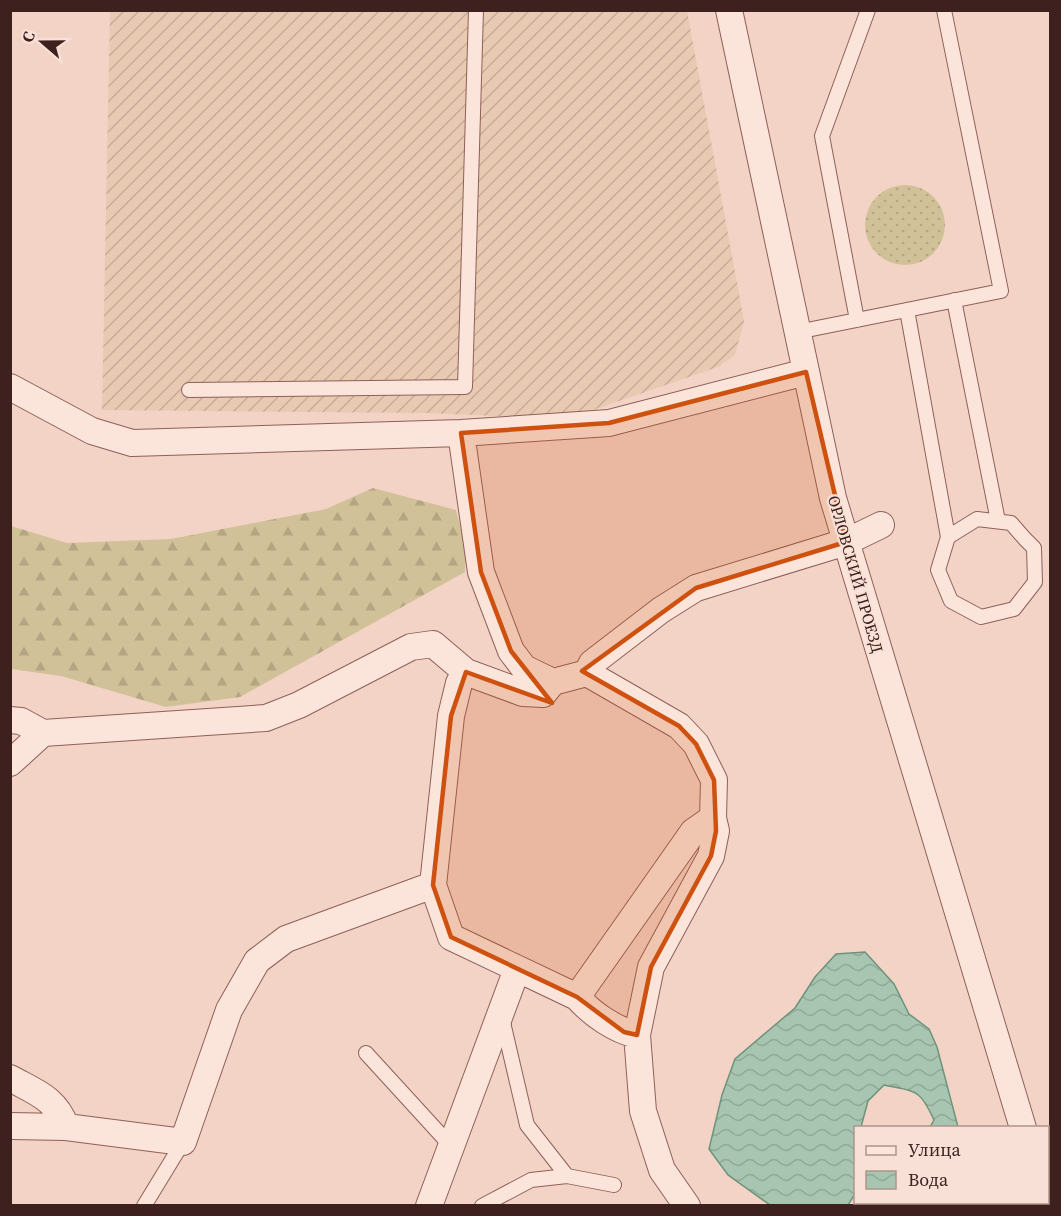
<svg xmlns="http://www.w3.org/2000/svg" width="1061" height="1216" viewBox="0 0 1061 1216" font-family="'Source Serif 4',serif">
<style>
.farmland{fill:url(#farmland-furrows)}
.grass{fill:url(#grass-dots)}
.forest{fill:url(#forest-firs)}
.water{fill:url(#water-waves);stroke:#6d947b;stroke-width:1.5}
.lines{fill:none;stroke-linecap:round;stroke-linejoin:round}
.lane-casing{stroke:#8f6059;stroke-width:16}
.street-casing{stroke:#8f6059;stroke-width:28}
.lane{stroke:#fbe4da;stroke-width:14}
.street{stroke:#fbe4da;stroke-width:26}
.marked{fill:#ce510f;fill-opacity:0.2;stroke:#ce510f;stroke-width:4.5;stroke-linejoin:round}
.labels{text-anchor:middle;stroke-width:4.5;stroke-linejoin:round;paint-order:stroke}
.street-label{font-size:16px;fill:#3e211e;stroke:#f8e0d6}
</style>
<defs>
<pattern id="farmland-furrows" width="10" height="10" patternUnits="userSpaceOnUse" patternTransform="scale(1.5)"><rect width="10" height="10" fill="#e8c9b2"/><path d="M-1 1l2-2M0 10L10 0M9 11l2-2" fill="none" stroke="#c8ac99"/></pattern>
<pattern id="grass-dots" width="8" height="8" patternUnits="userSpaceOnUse" patternTransform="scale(1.5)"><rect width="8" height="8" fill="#d1c198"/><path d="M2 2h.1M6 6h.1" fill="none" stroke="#b4a683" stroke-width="1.8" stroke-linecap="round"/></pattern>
<pattern id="forest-firs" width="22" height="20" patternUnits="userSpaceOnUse" patternTransform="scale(1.5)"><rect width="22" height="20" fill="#d1c198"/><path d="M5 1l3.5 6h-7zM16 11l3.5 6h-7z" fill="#b4a683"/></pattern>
<pattern id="water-waves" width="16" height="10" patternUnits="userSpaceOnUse" patternTransform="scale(1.5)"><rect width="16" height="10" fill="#a7c5b0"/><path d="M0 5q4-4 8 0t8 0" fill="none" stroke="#91a997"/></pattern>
</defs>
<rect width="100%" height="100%" fill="#f2d3c6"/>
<!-- farmland -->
<path class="farmland" d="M110,11H687L744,321L735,355L718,367L567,419L427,413L102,410Z"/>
<!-- grass -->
<path class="grass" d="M865 225a40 40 0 1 1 80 0a40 40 0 1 1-80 0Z"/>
<!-- forest -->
<path class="forest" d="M373,488L456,510L466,549L465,572L240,697L166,707L61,676L11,669V526L67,543L171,539L326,509Z"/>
<!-- water -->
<path class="water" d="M865,952L894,984L909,1014L929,1029L937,1047L958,1127H930L934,1120C920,1089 917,1092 884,1085L868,1101L861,1127L856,1128L855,1194L848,1205H770L728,1175L709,1149L722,1095L735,1059L795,1008L815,977L836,954Z"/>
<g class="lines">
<defs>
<path id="lane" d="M954,300L998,521
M907,310L948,537
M857,320L822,136L868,10
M797,332L1001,291L944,10
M189,390L465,387L476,10
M977,519L1011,523L1025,539L1034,548L1035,582L1014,609L981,617L951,601L938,570L948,537Z
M502,1018L527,1125L567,1176
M366,1053L451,1146
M1048,1164H1050
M144,1206L183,1142
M482,1206L531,1180L567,1176L614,1185"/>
<path id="street" d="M729,10L833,498L1023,1128
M10,387L92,431L132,443L461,433L609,423L806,372
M461,433L481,572L511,651L524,668L553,682
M466,672L459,683L451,716L433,885L451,937L577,997C592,1014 615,1030 637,1035
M587,673L592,663L661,610L696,588L846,542L881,525
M10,720L21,721L43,733L266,718L299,705L411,647L433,644L466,672L523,693L543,694L553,682L587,673L679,726L696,744L714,780L713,818L716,831L711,856L651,967L637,1035L643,1111L662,1170L687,1206
M10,763L43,733
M577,997L693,832L713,818
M10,1078C35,1092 56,1098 66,1127
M10,1126L66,1127L183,1142L229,1010L257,961L286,939L433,885
M1045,1202L1046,1206
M429,1206L517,969"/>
</defs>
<!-- lane casing -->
<use href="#lane" class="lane-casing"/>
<!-- street casing -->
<use href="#street" class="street-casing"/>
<!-- lane -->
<use href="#lane" class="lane"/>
<!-- street -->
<use href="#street" class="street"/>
</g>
<!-- marked area -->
<path class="marked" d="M806,372L846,542L696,588L582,671L679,726L696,744L714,780L716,831L711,856L651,967L637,1035L624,1032L577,997L451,937L433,885L451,716L466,672L552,703L511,651L481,572L461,433L609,423Z"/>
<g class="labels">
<!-- street labels -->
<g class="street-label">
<text transform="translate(856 574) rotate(74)" y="6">ОРЛОВСКИЙ ПРОЕЗД</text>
</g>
</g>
<!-- border -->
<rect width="1061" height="1216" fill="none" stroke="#3e211e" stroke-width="24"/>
<!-- legend -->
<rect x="854" y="1126" width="195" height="78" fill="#f8e0d6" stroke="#ae948c" stroke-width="1.5"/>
<rect x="866" y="1146" width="30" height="9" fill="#fbe4da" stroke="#ae948c" stroke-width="1.5"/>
<text x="908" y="1156" font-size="18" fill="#3e211e">Улица</text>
<rect x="866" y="1171" width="30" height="18" fill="url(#water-waves)" stroke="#ae948c" stroke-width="1.5"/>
<text x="908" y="1186" font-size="18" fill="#3e211e">Вода</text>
<!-- north arrow -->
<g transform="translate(42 42) rotate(290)" stroke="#f8e0d6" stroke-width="4.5" paint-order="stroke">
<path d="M0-4.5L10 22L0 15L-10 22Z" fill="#3e211e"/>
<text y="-9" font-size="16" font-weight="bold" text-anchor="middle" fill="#3e211e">С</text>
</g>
</svg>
